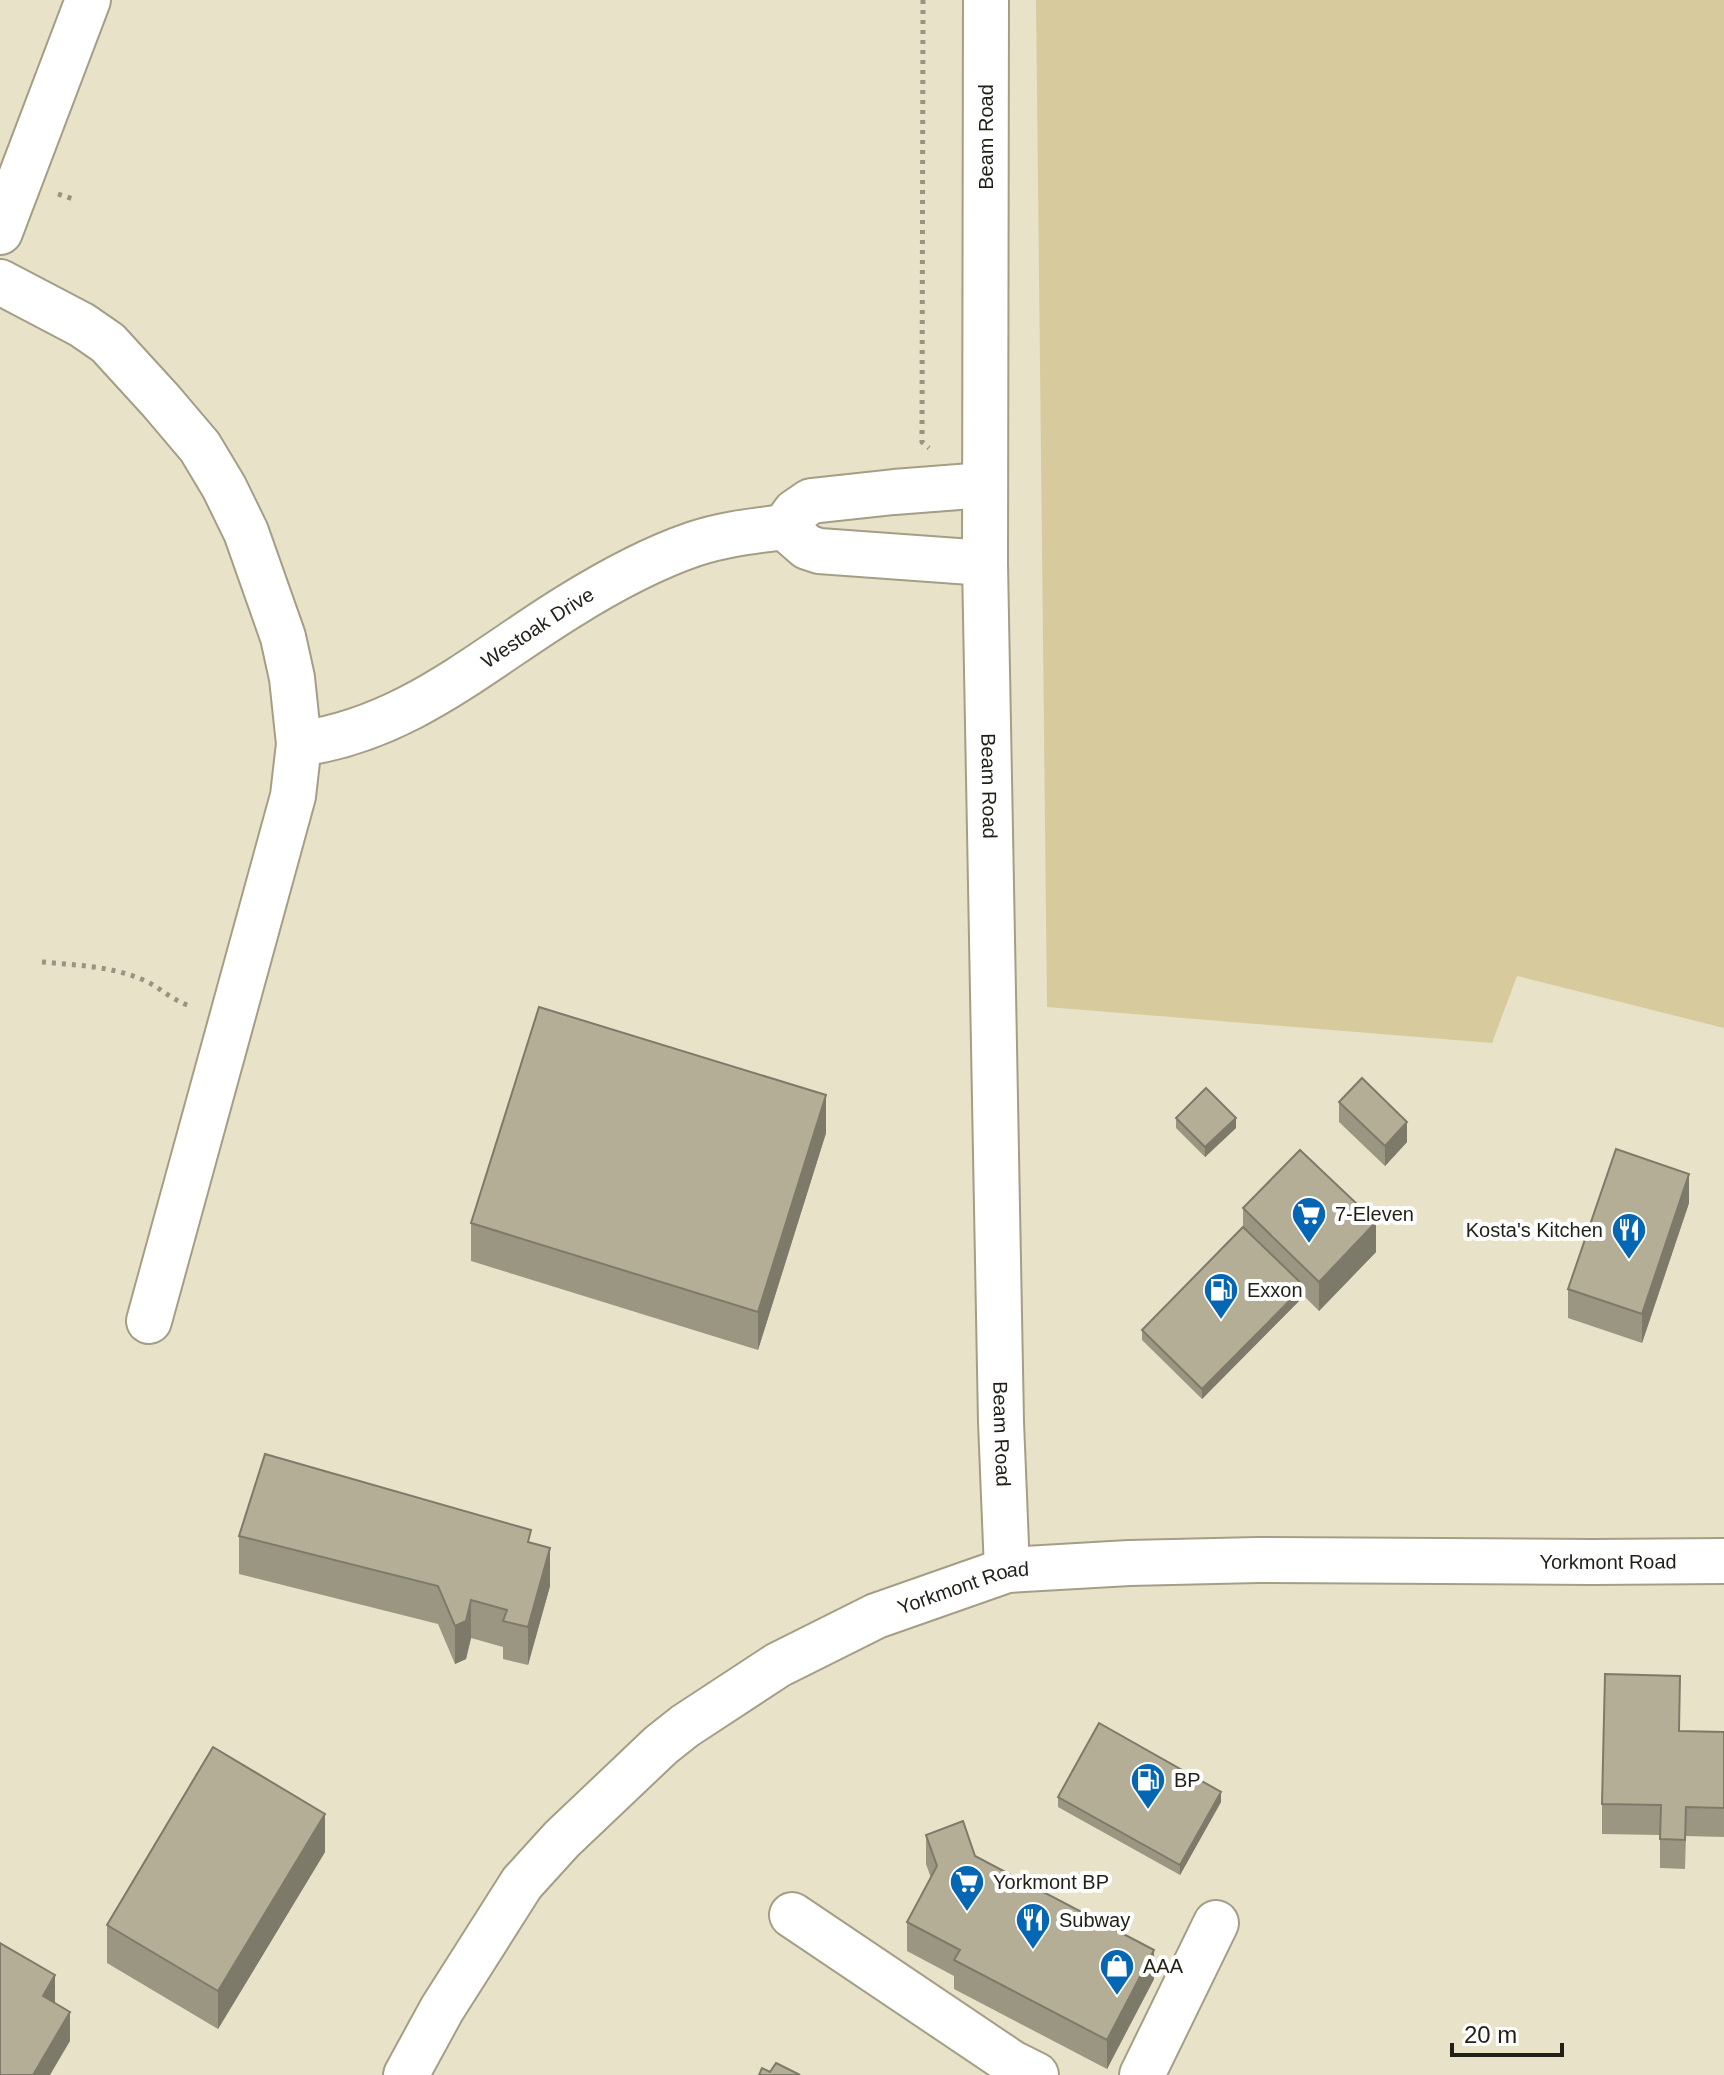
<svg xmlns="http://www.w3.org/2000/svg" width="1724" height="2075" viewBox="0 0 1724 2075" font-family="Arial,sans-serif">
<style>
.green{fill:#d7cb9d}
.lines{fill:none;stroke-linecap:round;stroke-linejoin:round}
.minor-casing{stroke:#a49e87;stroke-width:48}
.path{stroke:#989481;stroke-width:5;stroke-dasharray:4 6;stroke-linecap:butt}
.minor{stroke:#fff;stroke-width:44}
.wall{fill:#9b9682}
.shaded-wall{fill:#7e7a6a}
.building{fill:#b4ae97;stroke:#7e7a6a;stroke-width:2}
.labels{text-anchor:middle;stroke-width:8;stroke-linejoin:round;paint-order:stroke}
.street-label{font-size:20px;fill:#211f16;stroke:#fff}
.poi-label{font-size:20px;fill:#211f16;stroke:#fff;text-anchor:start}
</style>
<rect width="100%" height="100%" fill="#e8e2c9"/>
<!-- green -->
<path class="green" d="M1036,0H1724V1028L1517,976L1492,1043L1047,1007Z"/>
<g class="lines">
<defs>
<g id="minor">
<path id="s1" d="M986,0L985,563L1001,1422L1007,1570"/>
<path d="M0,232L88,0"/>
<path d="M0,282L82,325L108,343L161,401L200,447L224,487L246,532L283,637L292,678L299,744L293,796L149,1321"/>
<path d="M784,527L795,512L811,501L894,492L985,485"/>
<path id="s2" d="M299,744C407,729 479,662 568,607C608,582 650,559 694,544C723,534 754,531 784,527L807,547L819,551L985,563"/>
<path d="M792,1915L1012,2063L1036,2075"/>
<path id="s3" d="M406,2075L442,2009L522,1883L562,1839L661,1745L685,1726L778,1665L876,1616L1007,1570L1129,1563L1258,1560L1592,1562L1724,1561"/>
<path d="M1142,2075L1216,1923"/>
</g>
</defs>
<!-- minor casing -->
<use href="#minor" class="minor-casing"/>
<!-- path -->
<path class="path" d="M923,0L922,442L929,448
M58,194L76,200
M42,962C75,965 110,966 141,979C159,986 171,1000 190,1006"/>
<!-- minor -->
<use href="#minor" class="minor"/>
</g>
<!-- wall -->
<path class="wall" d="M1339,1102L1407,1142L1385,1166L1339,1122Z
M1176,1118L1236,1128L1205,1157L1176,1128Z
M826,1133L758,1350L471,1261V1223Z
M1689,1203L1642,1343L1568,1318V1289Z
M1243,1208L1376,1252L1319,1311L1304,1296L1202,1399L1142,1340V1330L1243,1227Z
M239,1536L531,1543L550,1586L528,1665L503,1659V1647L471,1638L466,1659L455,1664L438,1624L239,1574Z
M1680,1731L1724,1732V1837L1686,1836L1685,1869L1660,1868V1835L1602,1834V1804Z
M1058,1797L1221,1802L1180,1875L1058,1807Z
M926,1835L975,1856L1154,1979L1107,2069L954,1989V1976L907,1951V1922L931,1878L926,1864Z
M325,1852L218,2029L107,1963V1925Z"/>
<!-- shaded-wall -->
<path class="shaded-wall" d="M826,1095V1133L758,1350V1312Z
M1236,1118V1128L1205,1157V1147Z
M1407,1122V1142L1385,1166V1146Z
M1689,1174V1203L1642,1343V1314Z
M1376,1222V1252L1319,1311V1282Z
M1304,1286V1296L1202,1399V1389Z
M550,1548V1586L528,1665V1627Z
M471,1600V1638L466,1659L455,1664V1626Z
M1221,1792V1802L1180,1875V1865Z
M325,1814V1852L218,2029V1991Z
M1154,1950V1979L1107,2069V2040Z
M55,1975V2004L43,1996Z
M70,2012V2041L50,2075H33Z"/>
<!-- building -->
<path class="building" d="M539,1007L826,1095L758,1312L471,1223Z
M1362,1078L1407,1122L1385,1146L1339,1102Z
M1206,1088L1236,1118L1205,1147L1176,1118Z
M1616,1149L1689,1174L1642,1314L1568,1289Z
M1300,1150L1376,1222L1319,1282L1243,1208Z
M1243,1227L1304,1286L1202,1389L1142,1330Z
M265,1454L531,1530L528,1542L550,1548L528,1627L503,1621L507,1610L471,1600L466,1621L455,1626L438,1586L239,1536Z
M1605,1674L1680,1676L1679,1731L1724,1732V1808L1686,1807L1685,1840L1660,1839L1661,1805L1602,1804Z
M1099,1723L1221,1792L1180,1865L1058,1797Z
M213,1747L325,1814L218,1991L107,1925Z
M963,1821L975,1856L1154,1950L1107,2040L954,1960L960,1950L907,1922L937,1866L926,1835Z
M0,1943L55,1975L43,1996L70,2012L33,2075H0Z
M776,2063L800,2075H759L762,2068L770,2072Z"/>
<!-- icons -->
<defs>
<symbol id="supermarket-pin" viewBox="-11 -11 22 30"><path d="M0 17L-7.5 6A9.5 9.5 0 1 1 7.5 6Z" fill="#0566b3" stroke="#fff"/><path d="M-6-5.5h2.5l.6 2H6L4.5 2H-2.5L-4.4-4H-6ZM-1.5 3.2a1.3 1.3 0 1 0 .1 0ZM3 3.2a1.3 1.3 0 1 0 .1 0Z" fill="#fff"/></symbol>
<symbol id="restaurant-pin" viewBox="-11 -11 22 30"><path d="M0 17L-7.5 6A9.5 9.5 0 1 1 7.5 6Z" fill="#0566b3" stroke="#fff"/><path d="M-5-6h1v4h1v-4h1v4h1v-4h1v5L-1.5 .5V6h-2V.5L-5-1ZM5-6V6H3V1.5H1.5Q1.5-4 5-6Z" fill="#fff"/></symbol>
<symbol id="fuel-pin" viewBox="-11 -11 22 30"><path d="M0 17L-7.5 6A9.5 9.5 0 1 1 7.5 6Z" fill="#0566b3" stroke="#fff"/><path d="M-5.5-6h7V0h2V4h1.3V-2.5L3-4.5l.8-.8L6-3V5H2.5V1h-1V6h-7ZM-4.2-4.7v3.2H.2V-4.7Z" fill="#fff"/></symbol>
<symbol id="shop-pin" viewBox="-11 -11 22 30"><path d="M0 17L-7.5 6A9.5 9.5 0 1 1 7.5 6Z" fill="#0566b3" stroke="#fff"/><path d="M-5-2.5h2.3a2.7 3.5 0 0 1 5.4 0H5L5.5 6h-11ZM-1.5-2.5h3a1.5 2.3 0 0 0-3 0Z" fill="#fff"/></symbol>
</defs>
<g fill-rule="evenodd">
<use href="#supermarket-pin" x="1289" y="1194" width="40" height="54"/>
<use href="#restaurant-pin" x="1609" y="1210" width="40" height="54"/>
<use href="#fuel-pin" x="1201" y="1270" width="40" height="54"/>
<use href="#fuel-pin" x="1128" y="1760" width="40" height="54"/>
<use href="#supermarket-pin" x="947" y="1862" width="40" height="54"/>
<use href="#restaurant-pin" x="1013" y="1900" width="40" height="54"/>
<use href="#shop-pin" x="1097" y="1946" width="40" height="54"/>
</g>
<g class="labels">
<!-- street labels -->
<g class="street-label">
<text transform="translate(986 137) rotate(-90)" y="7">Beam Road</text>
<text dy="7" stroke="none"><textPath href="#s2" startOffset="268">Westoak Drive</textPath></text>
<text dy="7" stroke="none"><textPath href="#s1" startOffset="786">Beam Road</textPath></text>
<text dy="7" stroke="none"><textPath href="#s1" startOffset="1434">Beam Road</textPath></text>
<text dy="7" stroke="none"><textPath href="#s3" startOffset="1412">Yorkmont Road</textPath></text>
<text dy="7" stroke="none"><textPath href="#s3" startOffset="764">Yorkmont Road</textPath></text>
</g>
<!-- poi labels -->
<g class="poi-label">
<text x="1335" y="1221">7-Eleven</text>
<text x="1603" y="1237" text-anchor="end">Kosta's Kitchen</text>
<text x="1247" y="1297">Exxon</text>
<text x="1174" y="1787">BP</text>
<text x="993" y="1889">Yorkmont BP</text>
<text x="1059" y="1927">Subway</text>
<text x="1143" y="1973">AAA</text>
</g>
</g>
<!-- scale -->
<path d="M1452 2043v12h110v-12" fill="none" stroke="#211f16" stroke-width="4"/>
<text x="1464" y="2043" font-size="24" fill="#211f16" stroke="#ffffff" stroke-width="6" paint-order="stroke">20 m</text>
</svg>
